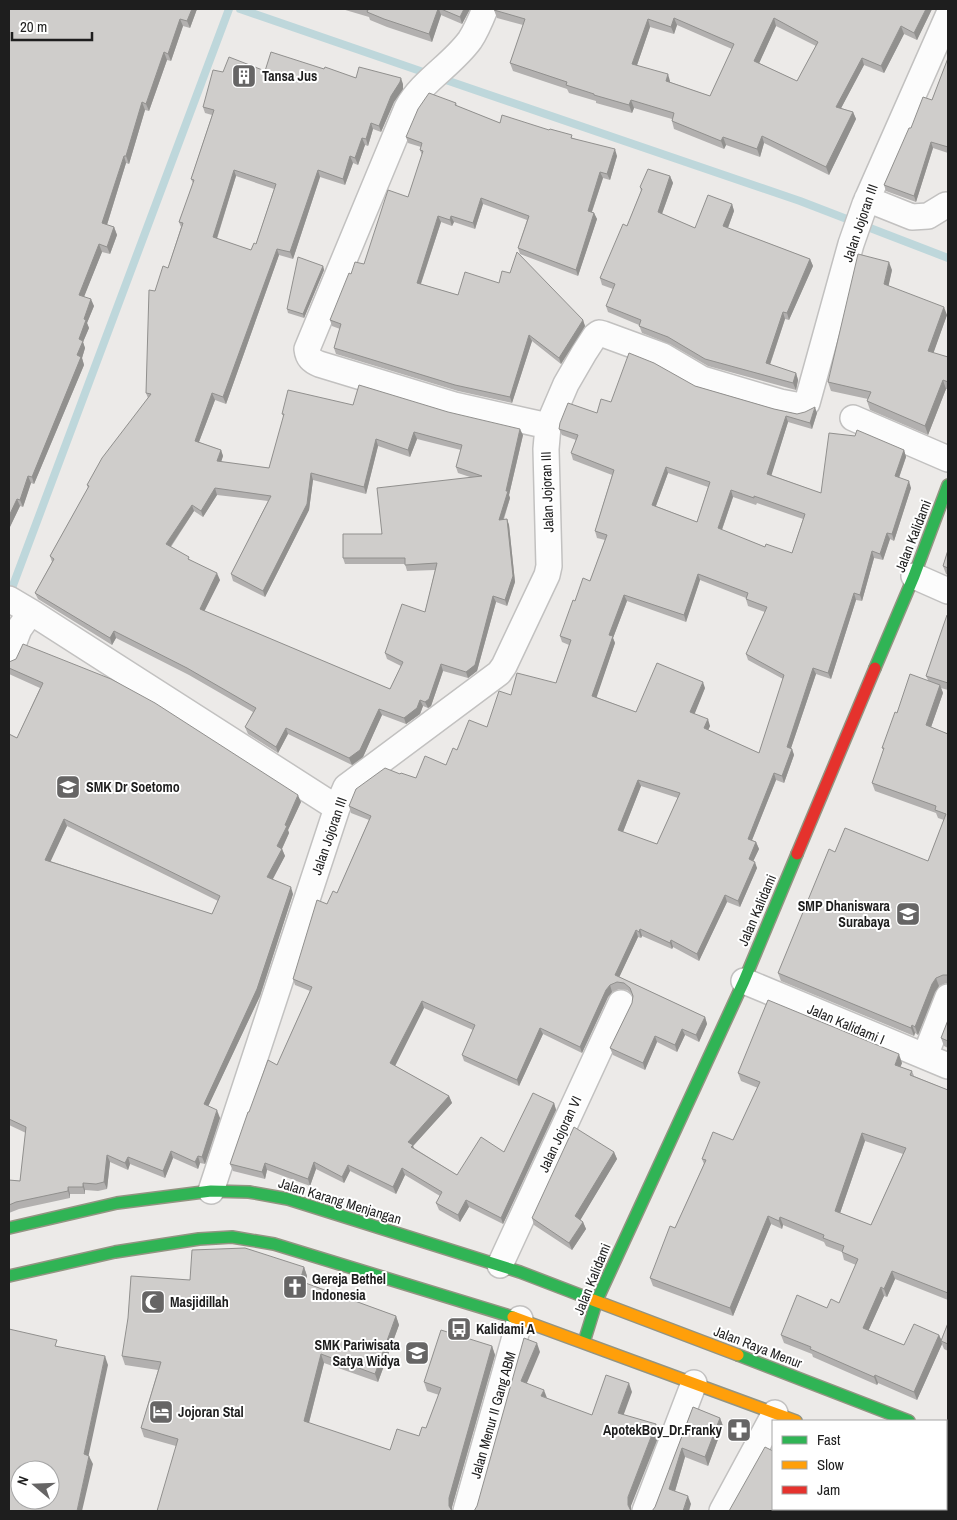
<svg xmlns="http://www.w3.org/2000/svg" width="957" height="1520" viewBox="0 0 957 1520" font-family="'Archivo Narrow',sans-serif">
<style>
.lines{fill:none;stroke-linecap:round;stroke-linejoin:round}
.stream{stroke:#bed7db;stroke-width:8}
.street-casing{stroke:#c2c1c0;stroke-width:28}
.fast-casing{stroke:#939482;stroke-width:14}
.slow-casing{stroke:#939482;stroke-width:14}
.jam-casing{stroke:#939482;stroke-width:14}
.street{stroke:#fcfcfc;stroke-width:25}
.fast{stroke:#30b455;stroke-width:11}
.slow{stroke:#ff9f0a;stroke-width:11}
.jam{stroke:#e5322d;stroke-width:11}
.wall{fill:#b2b0af;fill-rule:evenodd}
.shaded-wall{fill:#91908e}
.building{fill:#cfcdcb;stroke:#91908e;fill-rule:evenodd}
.labels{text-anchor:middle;stroke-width:4;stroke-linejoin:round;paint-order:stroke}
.poi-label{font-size:14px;font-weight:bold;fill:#1e1e1e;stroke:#fff;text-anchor:start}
.street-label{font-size:14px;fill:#1e1e1e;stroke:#fff}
</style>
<rect width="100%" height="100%" fill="#eceae8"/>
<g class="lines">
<!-- stream -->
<path class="stream" d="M240,9L429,74
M440,78L800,201L948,258
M9,596L229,9"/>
<defs>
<path id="street" d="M485,9C481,19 476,31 470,40C452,65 422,81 407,108L307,349C308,358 312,361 319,364L454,405L548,426
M867,199L912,217L928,216L946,205L948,206
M853,418L948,459
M914,576L948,591
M9,599L31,612
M9,655L19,629L31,612L337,808
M744,981L948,1066
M925,1056L948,997
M211,1191L337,808L346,787L499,673L504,666L547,575L549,566L546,449L548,426L566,384L584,353L595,336L599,333L603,334L663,356L702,379L780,402L801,406L807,403L851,244L865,204L948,16
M500,1265L621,1003
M466,1511L520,1319
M645,1511L694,1383
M722,1511L775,1413"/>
<path id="fast" d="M875,668L914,576L948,485
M9,1228L117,1203L211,1191L249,1192L288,1199L520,1272L593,1300
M9,1276L115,1252L199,1239L232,1237L274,1244L513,1317
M584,1342L597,1300L744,981L797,854
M738,1355L909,1421
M946,1435L948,1436
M946,1480L948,1481"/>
<path id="slow" d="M593,1300L738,1355
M513,1317L796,1421"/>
<path id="jam" d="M797,854L875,668"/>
</defs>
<!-- street casing -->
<use href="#street" class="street-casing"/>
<!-- fast casing -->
<use href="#fast" class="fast-casing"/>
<!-- slow casing -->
<use href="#slow" class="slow-casing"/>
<!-- jam casing -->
<use href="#jam" class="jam-casing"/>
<!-- street -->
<use href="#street" class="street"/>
<!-- fast -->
<use href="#fast" class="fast"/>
<!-- slow -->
<use href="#slow" class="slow"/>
<!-- jam -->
<use href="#jam" class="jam"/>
</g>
<!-- wall -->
<path class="wall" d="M9,9H197L190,28L183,26L171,61L167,60L149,111L145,110L129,164L126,163L107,225L114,227L117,235L110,254L102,252L84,296L94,306L87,323L89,328L83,342L85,348L82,358L84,365L34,484L31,483L23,507L20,506L9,529Z
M342,9H470L462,24L441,15L432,42L387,27L370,20L369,17Z
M495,9H932L917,40L904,34L884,73L864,65L841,108L853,112L856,119L829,175L764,143L760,157L726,145L724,149L674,129L672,121V119L634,108L632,113L596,103V101L569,93L567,89L513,71L510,63L523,25L497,18L494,10ZM677,25L732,49L710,96L670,82V81L637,65L650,27L674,34ZM776,26L816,46L797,81L759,63Z
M948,58V153L933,148L916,202L886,191L884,185L911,128L932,100Z
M324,69L356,78L403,84V89L394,102L381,132L373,129L368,146L365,145L358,165L353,163L345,185L320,177L293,259L279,255L226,404L215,400L199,442L221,450L223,456L221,462L269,468L284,417L282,414L353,405L523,435L509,495L510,498L504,519H507L509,525L515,582L507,606L496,602L477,671L468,678L443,671L431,706L428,708L423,706L420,714L406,724L382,715L363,757L352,765L288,734L278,753L248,734L245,727L253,712L189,675L116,638L112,645L38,599L35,593L52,562L50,556L88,488L87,485L148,398L146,393L155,291L168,268L181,227L179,222L193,183L191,179L212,115L205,113L203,107L223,72ZM236,176L274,189L256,244L251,250L217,239ZM417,439L461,450L456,467L458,473L470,477L343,558L345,564H405L407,571L435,570L425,612L385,653L387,659L401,666L390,689L204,611L220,580L171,547L194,511L203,517L217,495L268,501L231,574L233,581L265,597L309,510L313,480L366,494L378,446L410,457Z
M456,103L457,106L500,123L573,138L617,156L610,180L603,178L592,212L594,213L597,219L578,276L520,254L518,248L527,220L483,204L475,229L454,222L452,226L441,222L421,284L458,295L583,320L585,326L561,364L532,341L512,403L458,391L336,354L334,348L340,329L332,326L330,320L351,274L364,264L408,197L422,155L420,150L421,147L408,143L406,137Z
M670,176L673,183L662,214L695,228L732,204L734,211L728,228L810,259L813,266L789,320L785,319L770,365L796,373L798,380L796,390L708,366L670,344L642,333L639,325L608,312L606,306L613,289L602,285L600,278L627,226L641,191L640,187Z
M323,266L324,270L304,318L288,313L287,309Z
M892,270L888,286L947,315L933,353L948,357V389H946L928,435L870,410L867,401L868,399L831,391L828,382Z
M695,386L774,409L797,414L817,413L812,429L788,422L771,475L821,493L904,450L906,457L899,478L911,488L894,541L890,539L883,560L874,558L862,601L856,600L831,679L816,674L791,748L792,749L794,755L784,783L776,780L752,840L756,842L759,849L753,861L757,868L740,907L727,902L699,961L673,947L672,949L642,936L641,938L638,937L619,977L705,1017L707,1024L699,1042L685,1035L677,1052L657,1042L645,1070L613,1055L610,1048L632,1003L633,996L632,994L627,990L619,989L612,992L608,997L582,1053L543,1034L519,1086L464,1061L462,1055L473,1030L424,1008L395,1066L449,1096L452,1103L413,1146L414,1148L457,1175L504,1152L554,1103L556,1110L503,1224L469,1207L460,1222L439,1210L436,1203L440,1196L405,1175L396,1194L350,1171L344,1183L316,1169L310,1186L267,1170L265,1179L233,1171L230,1164L249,1112L277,1065L310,991L295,985L293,979L327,904L337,893L369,820L351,813L349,806L400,774L416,778L446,765L457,750L487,727L511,695L556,683L569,645L562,642L560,636L575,601L590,581L605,540L597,538L595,531L612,475L573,460L571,453L576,440L562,435L559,429L597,413L611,402ZM668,473L708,487L697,522L656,506ZM733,497L756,505L757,503L803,519L792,553L765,547L722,530ZM700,580L746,598V599L748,606L765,612L746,654L748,660L783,679L759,753L708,730L710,726L694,714L705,688L636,712L596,697L615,643L613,638L627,601L686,622ZM641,786L678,798L657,844L623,832Z
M948,550V575L946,574L943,566Z
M948,616V690L941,688L943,693L931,727L948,734V983H946L939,986L935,992L918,1035L915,1033L914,1036L781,981L778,973L835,852L928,861L944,820L938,818L936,813L875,791L872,783L884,751L882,748L897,713L928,680L926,676Z
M9,662L301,802L288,830L289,833L282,849L285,856L273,879L293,894L260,996L208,1106L220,1118L205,1164L200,1163L198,1169L173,1158L165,1178L130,1164L128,1170L110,1162L107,1189L98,1191L85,1190V1194H70V1198L19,1209L9,1213V1180L20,1181L26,1133L9,1125V734L17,738L40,688L9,674ZM67,826L218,901L212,914L50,861Z
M948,1020V1048L944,1046L941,1038Z
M902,1063L900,1067L912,1071L914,1076L948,1090V1300L895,1279L887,1297L884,1296L868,1331L904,1345L939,1335L941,1340L948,1323V1351L944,1349L942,1344L917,1400L878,1383L877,1385L854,1375L813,1357L812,1354L784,1343L781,1335L827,1308L839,1303L856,1265L844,1260L842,1252L826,1246L824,1242L783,1225L782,1229L771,1224L733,1316L653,1286L650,1278L675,1228L704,1164L702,1159L733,1140L758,1088L741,1081L738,1073ZM865,1141L903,1154L871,1225L840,1213Z
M614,1152L617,1159L580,1220L583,1222L586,1229L572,1250L534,1225L532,1218Z
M304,1267L307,1276L305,1283L396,1316L399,1325L378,1382L324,1363L309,1423L390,1450L419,1436L426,1428L439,1395L427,1391L424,1382L492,1346L495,1355L452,1507V1511L176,1446L144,1437L141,1428L158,1370L125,1365L122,1356L190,1280Z
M693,1407L720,1418L723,1426L708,1466L685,1457L675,1491L691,1504L655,1507Z"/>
<!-- shaded-wall -->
<path class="shaded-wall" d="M192,9H197L190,28L187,21Z
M438,9H439L441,15L432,42L429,34Z
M464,9H470L462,24L460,17Z
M926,9H932L917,40L914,33Z
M674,18L677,25L674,34L671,27Z
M774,18L776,26L757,68L754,61Z
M180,19L183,26L171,61L168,54Z
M648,19L650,27L635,71L632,64Z
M901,26L904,34L884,73L881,66Z
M164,52L167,60L149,111L146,104Z
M862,58L864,65L838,114L836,107Z
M668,74L670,81L668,88L666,81Z
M401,78L403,84V89L394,102L381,132L379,126L391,96Z
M631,100L634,108L632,113L629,105Z
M142,102L145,110L129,164L126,156Z
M853,112L856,119L829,175L826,167Z
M371,123L373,129L368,146L366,139Z
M762,136L764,143L760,157L757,149Z
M723,137L726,145L724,149L721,141Z
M362,138L365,145L358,165L355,158Z
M931,142L933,148L916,202L914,196Z
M615,149L617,156L610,180L607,174Z
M124,156L126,163L105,231L102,223Z
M350,156L353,163L345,185L343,179Z
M234,170L236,176L215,244L213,237Z
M318,170L320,177L293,259L290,252Z
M600,172L603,178L590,217L588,211Z
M670,176L673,183L660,219L658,212Z
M481,198L483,204L475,229L473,223Z
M732,204L734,211L726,233L723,226Z
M594,213L597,219L578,276L576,270Z
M438,216L441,222L419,289L417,283Z
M451,216L454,222L452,226L450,220Z
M114,227L117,235L110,254L107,247Z
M99,244L102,252L82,302L79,295Z
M277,249L279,255L226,404L223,397Z
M810,259L813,266L789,320L787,313Z
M889,262L892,270L887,293L884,284Z
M323,266L324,270L304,318L303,314Z
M91,299L94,306L87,323L89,328L83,342L85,348L82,358L84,365L34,484L32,477L77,355L79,339L84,319Z
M944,307L947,315L931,360L928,351Z
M783,312L785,319L768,370L766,363Z
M583,320L585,326L561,364L559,358Z
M529,335L532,341L512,403L510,397Z
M796,373L798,380L796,390L793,383Z
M943,380L946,389L928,435L925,426Z
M212,393L215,400L197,447L195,441Z
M815,407L817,413L812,429L810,423Z
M786,416L788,422L770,480L767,474Z
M520,429L523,435L509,495L510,498L501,526L499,520Z
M414,432L417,439L410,457L408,450Z
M376,439L378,446L366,494L364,487Z
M221,450L223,456L219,468L217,461Z
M904,450L906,457L897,483L895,476Z
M666,467L668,473L654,511L652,505Z
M311,473L313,480L309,510L265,597L263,591Z
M28,476L31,483L23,507L20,500Z
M909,481L911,488L894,541L892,534Z
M215,488L217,495L203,517L201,511Z
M731,490L733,497L720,535L718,528Z
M17,499L20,506L9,529V516Z
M192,505L194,511L168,550L166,544Z
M507,519L509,525L515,582L507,606L505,600Z
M887,533L890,539L883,560L880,554Z
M872,551L874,558L862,601L860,595Z
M217,573L220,580L202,616L200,609Z
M698,574L700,580L686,622L684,615Z
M854,593L856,600L831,679L828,673Z
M624,595L627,601L613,638L615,643L595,702L592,696L609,635Z
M493,596L496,602L477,671L468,678L466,672Z
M114,631L116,638L112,645L110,638Z
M441,664L443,671L431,706L428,708L425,702Z
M813,668L816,674L789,754L787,747Z
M703,682L705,688L693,718L690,712Z
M940,685L943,693L929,733L926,725Z
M420,700L423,706L420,714L406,724L404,718Z
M379,709L382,715L363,757L352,765L349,758Z
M708,719L710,726L706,735L704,728Z
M286,728L288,734L278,753L276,747Z
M792,749L794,755L784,783L782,776Z
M774,773L776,780L750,845L748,839Z
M638,780L641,786L621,837L618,830Z
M298,795L301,802L288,830L289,833L280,853L277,846L285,825Z
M64,819L67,826L48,867L45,860Z
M756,842L759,849L751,866L749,859Z
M282,849L285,856L270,884L267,877Z
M755,862L757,868L740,907L738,901Z
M291,887L293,894L260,996L206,1111L204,1104Z
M725,895L727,902L699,961L697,954Z
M640,929L642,936L641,938L639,932Z
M636,930L638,937L617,982L615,975Z
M671,940L673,947L672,949L670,943Z
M936,978L939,986L935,992L918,1035L915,1027L932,984Z
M610,985L612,992L608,997L582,1053L580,1047L606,990Z
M422,1001L424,1008L393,1070L390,1063Z
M705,1017L707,1024L699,1042L696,1035Z
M912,1025L915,1033L914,1036L911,1028Z
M540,1028L543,1034L519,1086L517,1080Z
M682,1029L685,1035L677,1052L675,1045Z
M655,1036L657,1042L645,1070L643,1063Z
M899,1054L902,1063L898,1073L895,1065Z
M449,1096L452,1103L413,1146L415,1151L408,1142Z
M554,1103L556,1110L503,1224L501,1218Z
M217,1110L220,1118L205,1164L202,1157Z
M862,1133L865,1141L838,1219L835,1211Z
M171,1151L173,1158L165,1178L163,1171Z
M614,1152L617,1159L578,1224L575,1216Z
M107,1155L110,1162L107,1189L104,1182Z
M198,1156L200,1163L198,1169L195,1162Z
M128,1157L130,1164L128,1170L125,1163Z
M314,1162L316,1169L310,1186L308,1179Z
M265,1163L267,1170L265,1179L262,1172Z
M348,1165L350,1171L344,1183L342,1177Z
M402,1168L405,1175L396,1194L393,1187Z
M83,1183L85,1190V1194L83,1187Z
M68,1187L70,1194V1198L68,1191Z
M466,1200L469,1207L460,1222L458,1215Z
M768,1216L771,1224L733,1316L730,1308Z
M780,1217L783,1225L782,1229L779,1221Z
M583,1222L586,1229L572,1250L569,1243Z
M304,1267L307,1276L303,1290L300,1281Z
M892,1271L895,1279L887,1297L884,1289Z
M881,1287L884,1296L866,1336L863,1328Z
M396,1316L399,1325L378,1382L375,1374Z
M939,1335L942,1341H941L942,1344L917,1400L914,1392Z
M537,1343L540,1352L524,1390L521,1381Z
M492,1346L495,1355L452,1507V1511L449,1506V1498Z
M321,1354L324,1363L307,1430L304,1421Z
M105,1356L108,1365L87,1463L84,1454Z
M875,1375L878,1383L877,1385L874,1377Z
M629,1383L632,1392L621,1422L618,1413Z
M544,1390L547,1398L541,1396Z
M720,1418L723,1426L708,1466L705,1457Z
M656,1424L660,1433L631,1506V1511H630L628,1505V1497Z
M682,1448L685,1457L673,1498L669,1489Z
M89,1456L93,1464L82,1511H77Z
M688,1496L691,1504L689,1511H683Z
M848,1509H855L854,1511H847Z"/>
<!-- building -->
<path class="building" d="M9,9H192L187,21L180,19L168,54L164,52L146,104L142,102L126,156H124L102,223L114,227L107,247L99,244L79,295L91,299L84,319L86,320L79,339L83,341L77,355L81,357L32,477L28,476L20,500L17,499L9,516Z
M363,9H438L429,34L384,19L367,12L368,10Z
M441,9H464L460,17Z
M495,9H926L914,33L901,26L881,66L862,58L836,107L853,112L826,167L762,136L757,149L723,137L721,141L672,121L674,113L631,100L629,105L594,95V94L566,85L567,82L510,63L525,19L494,10ZM674,18L734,44L710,96L666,81L668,74L632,64L648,19L671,27ZM774,18L818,42L797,81L754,61Z
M271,52L324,69L325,67L356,78L359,67L401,78L400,82L391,96L379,126L371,123L366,139L362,138L355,158L350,156L343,179L318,170L290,252L277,249L223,397L212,393L195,441L221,450L217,461L269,468L284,414H282L288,390L353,405L359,385L448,412L520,429L506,491H508L499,520L507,519L513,576L505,600L493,596L475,665L466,672L441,664L429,699L425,702L420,700L417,708L404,718L379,709L360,750L349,758L286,728L276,747L245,727L256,708L187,668L114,631L110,638L35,593L54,559L50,556L89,486L87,485L102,458L151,394L146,393L149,290L155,291L163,266L168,268L183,223L179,222L194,180L191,179L214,110L203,107L213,70L223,72L229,57L265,71ZM234,170L276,184L256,244L254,243L251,250L213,237ZM414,432L462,445L456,467L482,476L377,488L382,534H343V558H405V565L437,563L425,612L402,604L385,653L403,662L390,689L200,609L217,573L188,559L189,557L166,544L192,505L201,511L215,488L271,496L231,574L263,591L307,504L311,473L364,487L376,439L408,450Z
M948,58V147L931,142L914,196L884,185L909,128H911L923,97L932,100Z
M429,93L456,103L455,105L500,123L502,115L549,130L550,129L572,135L571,138L615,149L607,174L600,172L588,211L594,213L576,270L518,248L529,216L481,198L473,223L451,216L450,220L438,216L417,283L458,295L465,272L499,283L502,271L510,273L517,252L583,320L559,358L529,335L510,397L455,385L334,348L341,324L330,320L349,273L351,274L355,262L364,264L388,190L408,197L423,151L420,150L422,143L406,137L418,109Z
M648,169L670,176L658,212L695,228L708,195L732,204L723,226L810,259L787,313L783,312L766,363L796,373L793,383L705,359L668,337L639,326L641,320L606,306L615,284L600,278L623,224L627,226L642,189L640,187Z
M858,254L889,262L884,284L944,307L928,351L948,357V382L943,380L925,426L867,401L871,392L828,382Z
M298,257L323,266L303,314L287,309Z
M629,353L654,363L695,386L774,409L797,414L805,412L815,407L810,423L786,416L767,474L821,493L829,433L855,436L857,430L904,450L895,476L909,481L892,534L887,533L880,554L872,551L860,595L854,593L828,673L813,668L787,747L792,749L782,776L774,773L748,839L756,842L749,859L755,862L738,901L725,895L697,954L671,940L670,943L640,929L639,932L636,930L615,975L705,1017L696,1035L682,1029L675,1045L655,1036L643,1063L610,1048L632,1003L633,996L630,988L624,983L617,982L610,985L606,990L580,1047L540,1028L517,1080L462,1055L475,1025L422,1001L390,1063L449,1096L408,1142L413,1145L411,1147L457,1175L481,1137L504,1152L533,1093L554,1103L501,1218L466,1200L458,1215L436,1203L442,1192L402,1168L393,1187L348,1165L342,1177L314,1162L308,1179L265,1163L262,1172L230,1164L248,1112H249L268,1060L277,1065L312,987L293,979L317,900L327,904L333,891L337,893L371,816L349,806L356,789L385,768L400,774L401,773L416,778L425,756L446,765L453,748L457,750L469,720L487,727L499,691L511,695L517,673L556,683L571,640L560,636L573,600L575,601L583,578L590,581L607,535L595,531L614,470L571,453L578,435L559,429L560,423L568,403L597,413L601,399L611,402ZM666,467L710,482L697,522L652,505ZM731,490L754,498V496L805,514L792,553L766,544L765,547L718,528ZM698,574L748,593L746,599L767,607L746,654L784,675L759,753L704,728L708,719L690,712L703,682L657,663L636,712L592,696L613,636L609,635L624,595L684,615ZM638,780L680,793L657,844L618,830Z
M948,550V568L943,566Z
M947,615L948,616V683L926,676Z
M23,644L111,679L155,703L298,795L285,825L287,826L277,846L282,849L267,877L291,887L257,989L204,1104L217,1110L202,1157L198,1156L195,1162L171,1151L163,1171L128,1157L125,1163L107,1155L104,1182L96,1184L83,1183V1187H68V1191L16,1202L9,1205V1180L20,1181L26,1127L9,1119V734L17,738L43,683L9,668V662L16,659ZM64,819L220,896L212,914L45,860Z
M910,674L940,685L926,725L948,734V975H943L936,978L932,984L915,1027L912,1025L911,1028L778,973L829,849L835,852L845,828L928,861L946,814L935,810L936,806L872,783L884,748H882L895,712L897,713Z
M768,1000L899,1054L895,1065L912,1071L910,1075L948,1090V1293L892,1271L884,1289L881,1287L863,1328L904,1345L914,1324L939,1335L914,1392L875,1375L874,1377L851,1367L810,1349L811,1347L781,1335L797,1295L827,1308L831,1299L839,1303L858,1259L842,1252L844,1246L823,1238L824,1235L780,1217L779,1221L768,1216L730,1308L650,1278L670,1226L675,1228L706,1160L702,1159L713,1132L733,1140L760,1082L738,1073ZM862,1133L906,1148L871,1225L835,1211Z
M948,1020V1041L941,1038Z
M574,1127L614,1152L575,1216L583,1222L569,1243L532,1218Z
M245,1248L304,1267L300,1281L396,1316L375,1374L321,1354L304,1421L390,1450L397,1429L419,1436L422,1427L426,1428L441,1388L424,1382L441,1330L492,1346L449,1498V1506L452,1511H157L178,1439L141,1428L161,1362L122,1356L128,1318L131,1276L190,1280L192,1250Z
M948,1323V1344L941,1341Z
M9,1329L57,1340L55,1346L105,1356L84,1454L89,1456L77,1511H9ZM20,1470H50V1500H20Z
M524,1338L537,1343L521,1381L544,1390L541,1396L592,1415L606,1375L629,1383L618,1413L656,1424L628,1497V1505L631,1511H474L477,1506Z
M693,1407L720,1418L705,1457L682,1448L669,1489L688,1496L683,1511H652L655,1507Z
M765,1447L773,1451V1509H848L847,1511H729Z
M894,1509H909L916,1511H893Z"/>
<!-- icons -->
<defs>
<symbol id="building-square" viewBox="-11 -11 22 22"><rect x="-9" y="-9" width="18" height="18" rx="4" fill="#666565" stroke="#fff"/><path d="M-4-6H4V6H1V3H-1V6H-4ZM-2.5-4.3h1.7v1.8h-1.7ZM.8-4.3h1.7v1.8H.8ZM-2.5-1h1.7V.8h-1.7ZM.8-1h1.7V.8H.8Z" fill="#fff"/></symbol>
<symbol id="school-square" viewBox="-11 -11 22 22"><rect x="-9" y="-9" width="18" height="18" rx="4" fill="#666565" stroke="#fff"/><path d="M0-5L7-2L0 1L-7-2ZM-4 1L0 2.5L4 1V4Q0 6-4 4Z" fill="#fff"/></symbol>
<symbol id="church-square" viewBox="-11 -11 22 22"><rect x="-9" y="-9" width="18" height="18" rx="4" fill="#666565" stroke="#fff"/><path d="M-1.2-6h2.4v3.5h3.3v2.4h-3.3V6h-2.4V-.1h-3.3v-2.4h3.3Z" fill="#fff"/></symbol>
<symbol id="mosque-square" viewBox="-11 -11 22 22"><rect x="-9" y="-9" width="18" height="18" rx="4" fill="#666565" stroke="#fff"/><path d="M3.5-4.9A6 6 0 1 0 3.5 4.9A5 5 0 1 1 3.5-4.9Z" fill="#fff"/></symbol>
<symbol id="bus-square" viewBox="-11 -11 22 22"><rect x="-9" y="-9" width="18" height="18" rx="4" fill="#666565" stroke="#fff"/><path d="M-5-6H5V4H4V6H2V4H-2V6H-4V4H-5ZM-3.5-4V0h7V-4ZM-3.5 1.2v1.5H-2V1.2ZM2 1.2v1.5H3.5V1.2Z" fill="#fff"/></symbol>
<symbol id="hotel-square" viewBox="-11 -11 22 22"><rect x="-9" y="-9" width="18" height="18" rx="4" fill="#666565" stroke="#fff"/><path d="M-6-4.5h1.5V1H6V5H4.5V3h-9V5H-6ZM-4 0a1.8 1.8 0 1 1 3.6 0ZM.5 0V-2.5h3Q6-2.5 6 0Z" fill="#fff"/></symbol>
<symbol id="pharmacy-square" viewBox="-11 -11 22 22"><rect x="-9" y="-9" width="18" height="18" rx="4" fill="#666565" stroke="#fff"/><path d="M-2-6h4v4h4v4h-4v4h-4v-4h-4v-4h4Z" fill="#fff"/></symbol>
</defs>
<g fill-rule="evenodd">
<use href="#building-square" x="230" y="62" width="28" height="28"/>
<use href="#school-square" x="54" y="773" width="28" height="28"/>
<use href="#school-square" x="894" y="900" width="28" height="28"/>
<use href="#church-square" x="281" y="1273" width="28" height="28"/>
<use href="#mosque-square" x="139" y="1288" width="28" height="28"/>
<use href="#bus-square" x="445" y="1315" width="28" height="28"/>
<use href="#school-square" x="403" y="1339" width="28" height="28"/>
<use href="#hotel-square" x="147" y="1398" width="28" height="28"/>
<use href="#pharmacy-square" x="725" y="1416" width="28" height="28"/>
</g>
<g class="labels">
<!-- poi labels -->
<g class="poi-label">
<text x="262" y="81">Tansa Jus</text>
<text x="86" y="792">SMK Dr Soetomo</text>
<text x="890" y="911" text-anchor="end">SMP Dhaniswara<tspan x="890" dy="16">Surabaya</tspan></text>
<text x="312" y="1284">Gereja Bethel<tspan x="312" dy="16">Indonesia</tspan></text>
<text x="170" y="1307">Masjidillah</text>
<text x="476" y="1334">Kalidami A</text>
<text x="400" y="1350" text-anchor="end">SMK Pariwisata<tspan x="400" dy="16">Satya Widya</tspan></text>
<text x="178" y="1417">Jojoran Stal</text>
<text x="722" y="1435" text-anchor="end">ApotekBoy_Dr.Franky</text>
</g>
<!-- street labels -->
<g class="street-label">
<text transform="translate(860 223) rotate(-71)" y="5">Jalan Jojoran III</text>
<text transform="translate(547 492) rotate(-92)" y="5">Jalan Jojoran III</text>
<text transform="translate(913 536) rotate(-69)" y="5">Jalan Kalidami</text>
<text transform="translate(329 836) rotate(-71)" y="5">Jalan Jojoran III</text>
<text transform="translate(757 910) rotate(-67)" y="5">Jalan Kalidami</text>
<text transform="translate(846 1024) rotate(23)" y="5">Jalan Kalidami I</text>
<text transform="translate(560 1134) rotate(-65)" y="5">Jalan Jojoran VI</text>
<text transform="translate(340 1201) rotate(17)" y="5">Jalan Karang Menjangan</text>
<text transform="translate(592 1279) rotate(-68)" y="5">Jalan Kalidami</text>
<text transform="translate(758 1347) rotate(21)" y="5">Jalan Raya Menur</text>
<text transform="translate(493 1415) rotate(-74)" y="5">Jalan Menur II Gang ABM</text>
</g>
</g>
<!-- border -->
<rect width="957" height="1520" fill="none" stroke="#1e1e1e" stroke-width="20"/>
<!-- legend -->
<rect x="772" y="1420" width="175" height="90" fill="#ffffff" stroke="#a5a5a5"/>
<rect x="782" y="1436" width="25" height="8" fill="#30b455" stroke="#a5a5a5"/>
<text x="817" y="1445" font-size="15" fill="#1e1e1e">Fast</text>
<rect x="782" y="1461" width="25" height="8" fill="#ff9f0a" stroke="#a5a5a5"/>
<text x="817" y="1470" font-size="15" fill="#1e1e1e">Slow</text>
<rect x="782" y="1486" width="25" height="8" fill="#e5322d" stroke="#a5a5a5"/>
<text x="817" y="1495" font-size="15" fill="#1e1e1e">Jam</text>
<!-- north arrow -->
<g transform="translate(35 1485) rotate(289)"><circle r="24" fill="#ffffff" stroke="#a5a5a5"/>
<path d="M0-4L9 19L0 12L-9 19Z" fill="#666565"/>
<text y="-8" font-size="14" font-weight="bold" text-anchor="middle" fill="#1e1e1e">N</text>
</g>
<!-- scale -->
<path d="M12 32v8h80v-8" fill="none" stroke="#1e1e1e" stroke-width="2.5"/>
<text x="20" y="32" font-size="15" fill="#1e1e1e" stroke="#ffffff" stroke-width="4" paint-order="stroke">20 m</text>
</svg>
